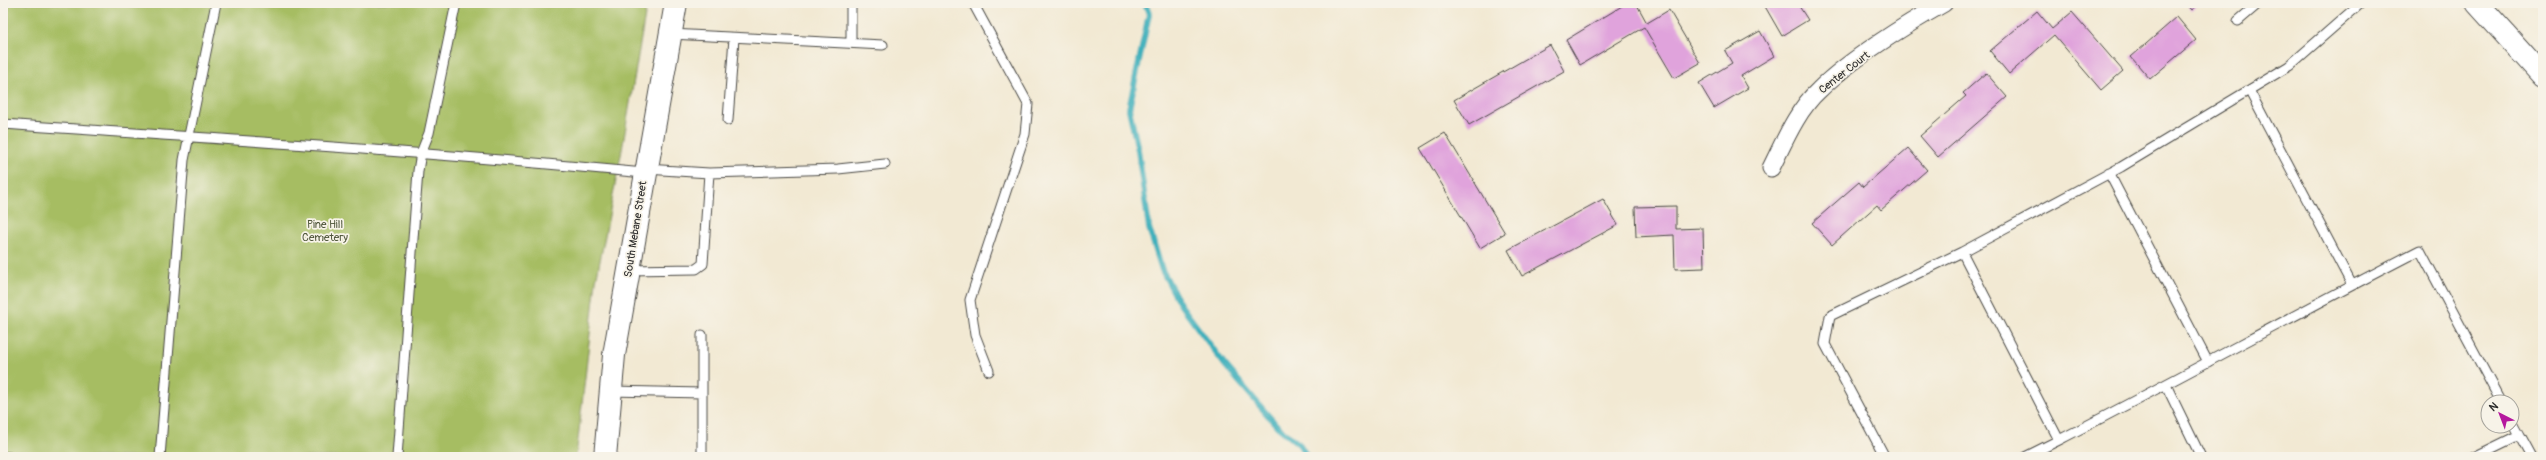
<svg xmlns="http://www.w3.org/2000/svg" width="2546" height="460" viewBox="0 0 2546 460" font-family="Pangolin,sans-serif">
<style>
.green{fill:#a6bd62;stroke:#687446}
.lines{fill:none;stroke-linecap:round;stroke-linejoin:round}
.stream{stroke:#40b0bc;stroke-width:6}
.building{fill:#e0a3dc}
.lane-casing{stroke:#494844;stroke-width:11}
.street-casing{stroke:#494844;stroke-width:19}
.secondary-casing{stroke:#494844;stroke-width:24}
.lane{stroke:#fff;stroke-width:9}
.street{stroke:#fff;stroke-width:17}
.secondary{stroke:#fff;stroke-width:22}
.labels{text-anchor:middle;stroke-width:3.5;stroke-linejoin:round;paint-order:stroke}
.street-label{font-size:11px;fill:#2b2b2b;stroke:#f7f3e8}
.park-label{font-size:11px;fill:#50573c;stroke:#f7f3e8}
</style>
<rect width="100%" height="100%" fill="#f7f3e8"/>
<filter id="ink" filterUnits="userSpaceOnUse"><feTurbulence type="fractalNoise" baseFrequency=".025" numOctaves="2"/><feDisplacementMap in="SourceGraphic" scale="8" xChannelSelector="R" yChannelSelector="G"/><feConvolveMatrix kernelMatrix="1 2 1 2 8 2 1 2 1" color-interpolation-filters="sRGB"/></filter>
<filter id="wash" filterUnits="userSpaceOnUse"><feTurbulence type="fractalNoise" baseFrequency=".012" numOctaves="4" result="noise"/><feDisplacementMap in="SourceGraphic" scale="16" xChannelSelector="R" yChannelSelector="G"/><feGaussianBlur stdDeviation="0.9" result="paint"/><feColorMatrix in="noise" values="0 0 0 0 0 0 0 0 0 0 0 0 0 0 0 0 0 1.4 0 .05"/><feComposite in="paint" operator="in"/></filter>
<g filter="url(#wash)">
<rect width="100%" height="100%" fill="#f2e9d3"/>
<!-- green -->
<path class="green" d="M3,3H647L622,150L596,281L576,457H3Z"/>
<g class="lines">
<!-- stream -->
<path class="stream" d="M1145,3L1149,14L1129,109L1138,150L1149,228L1162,270L1180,304L1225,365L1278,427L1300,445L1307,457"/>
</g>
<g id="blocks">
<!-- building -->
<path class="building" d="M1627,3H1636L1647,23L1669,10L1700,63L1674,78L1644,27L1580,65L1566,40Z
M1763,3H1797L1808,20L1782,36Z
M2186,3H2200L2192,10Z
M2037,11L2052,29L2072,12L2123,71L2101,90L2054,35L2009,74L1990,51Z
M2177,17L2196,40L2150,79L2131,57Z
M1760,31L1774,56L1741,76L1748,88L1714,108L1699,83L1732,63L1725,51Z
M1550,45L1564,71L1469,125L1454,100Z
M1986,73L2007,97L1938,157L1920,136L1966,96L1963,93Z
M1445,133L1505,233L1480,248L1420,148Z
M1908,148L1927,170L1881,210L1877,205L1832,245L1812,223L1859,182L1863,187Z
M1603,199L1618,225L1522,276L1508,250Z
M1676,206V229L1703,228L1704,268L1675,269L1674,235L1636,237L1635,207Z"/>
</g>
</g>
<g filter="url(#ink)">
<use href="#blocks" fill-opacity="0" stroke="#494844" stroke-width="1"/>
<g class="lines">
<defs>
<path id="lane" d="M973,3L1028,104L1025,134L970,300L975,335L989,371
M2361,3L2289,66L2121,167L1962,252L2059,440C2180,378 2299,312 2420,250L2501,402
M2238,21L2259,3
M670,34L883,45
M851,43V3
M2249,90L2352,285
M728,120L734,38
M3,124C217,139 431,152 644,173
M709,173L838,169L885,164
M2109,173L2208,362
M628,270L696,269L703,264L709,173L646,169
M702,335V457
M2166,385L2201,457
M611,391L702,393
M2519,435L2531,457
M3,457H9
M160,457L184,160L216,3
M397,457L418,171L421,153L429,133L456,3
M1885,457L1825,344L1830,316L1962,252
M2025,457L2059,440
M2474,457L2519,435L2512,422"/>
<path id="street" d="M1771,168C1784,142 1797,110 1819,90C1849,60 1907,24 1944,3"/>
<path id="secondary" d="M2477,3L2543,76
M605,457L614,355L676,3"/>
</defs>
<!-- lane casing -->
<use href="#lane" class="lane-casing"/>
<!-- street casing -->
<use href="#street" class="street-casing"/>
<!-- secondary casing -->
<use href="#secondary" class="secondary-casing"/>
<!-- lane -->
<use href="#lane" class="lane"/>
<!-- street -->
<use href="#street" class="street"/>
<!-- secondary -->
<use href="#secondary" class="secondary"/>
</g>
</g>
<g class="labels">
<!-- street labels -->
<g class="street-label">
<text transform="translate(1844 72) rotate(-38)" y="4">Center Court</text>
<text transform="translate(635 229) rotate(-81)" y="4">South Mebane Street</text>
</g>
<!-- park labels -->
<g class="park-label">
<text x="325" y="228">Pine Hill<tspan x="325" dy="13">Cemetery</tspan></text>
</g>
</g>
<!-- margin -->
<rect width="2546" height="460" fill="none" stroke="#f7f3e8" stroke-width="16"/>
<!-- north arrow -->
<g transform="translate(2500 414) rotate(318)"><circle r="19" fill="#f7f3e8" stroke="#a5a39c"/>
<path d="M0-3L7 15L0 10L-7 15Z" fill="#b5179e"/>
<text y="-6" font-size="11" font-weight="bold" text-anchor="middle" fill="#2b2b2b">N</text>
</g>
</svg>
